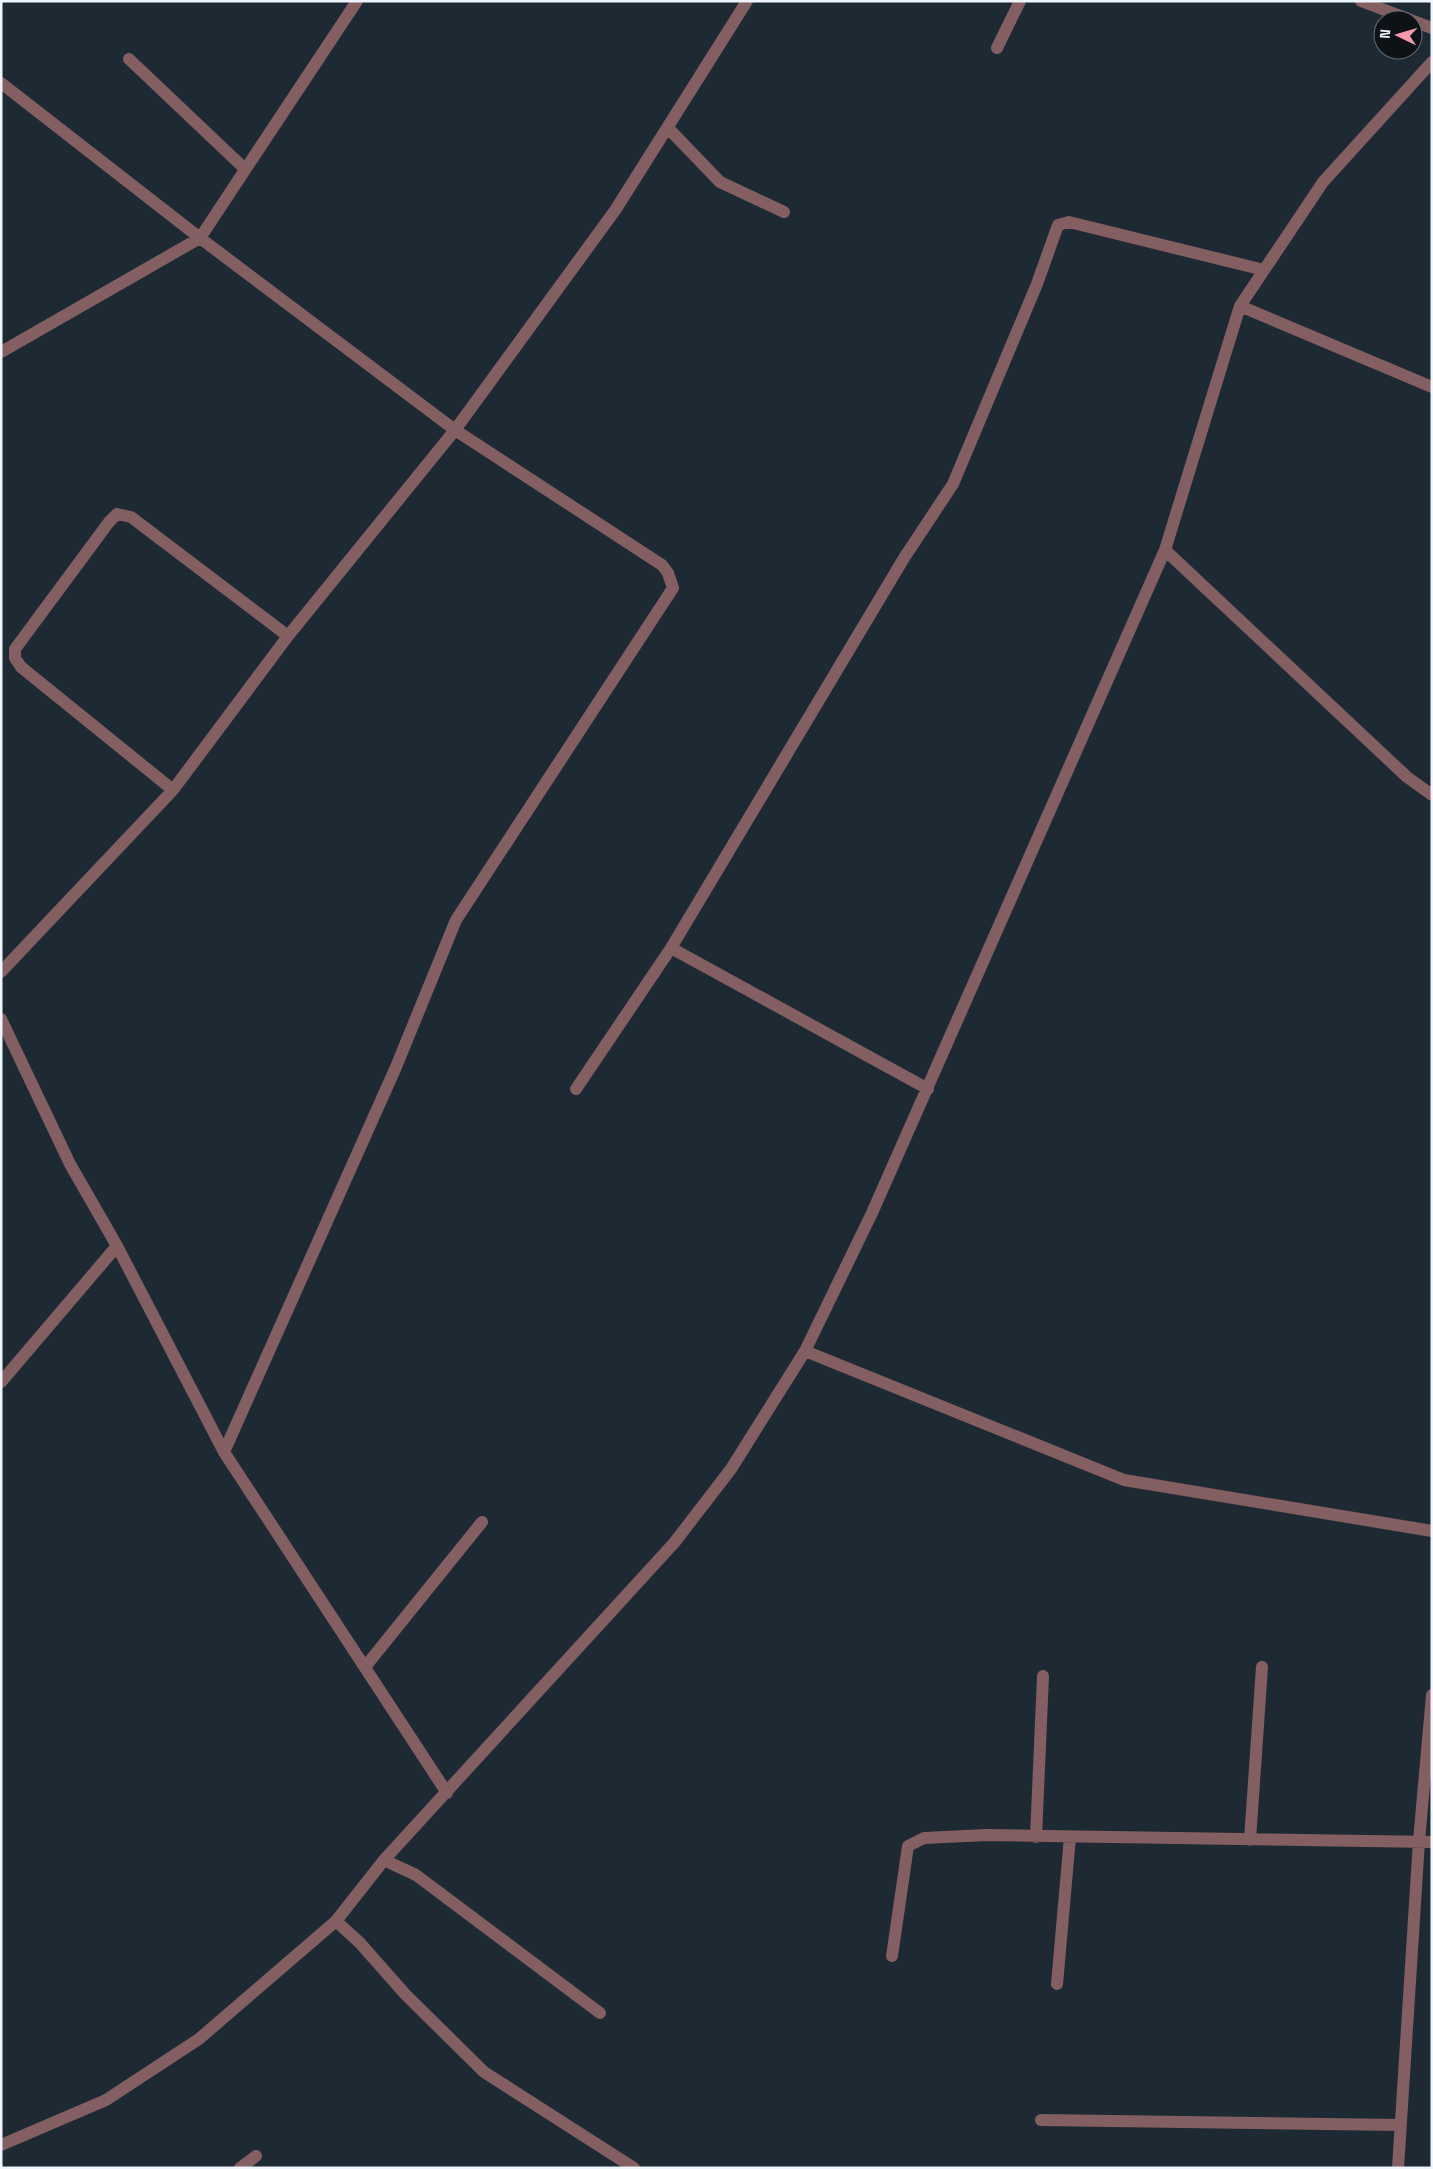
<svg xmlns="http://www.w3.org/2000/svg" width="1433" height="2169" viewBox="0 0 1433 2169" font-family="'Space Grotesk',sans-serif">
<style>
.lines{fill:none;stroke-linecap:round;stroke-linejoin:round}
.service{stroke:#845f61;stroke-width:12}
.minor{stroke:#845f61;stroke-width:12}
</style>
<rect width="100%" height="100%" fill="#1e2a33"/>
<g class="lines">
<!-- service -->
<path class="service" d="M129,59L245,169
M384,1860L416,1875L600,2013
M336,1921L360,1943L405,1994L484,2072L634,2168
M240,2168L256,2156"/>
<!-- minor -->
<path class="minor" d="M1361,1L1411,20
M1413,21L1432,28
M997,48L1020,1
M1,83L200,238L455,430L288,636L173,790L1,972
M668,128L720,182L784,212
M1240,306L1432,387
M1,352L200,238L357,1
M1165,550L1407,777L1432,795
M173,790L21,667L15,658V649L109,522L117,514L131,517L288,636
M671,948L928,1089
M1,1019L70,1164L117,1246L1,1382
M576,1089L671,948L904,558L953,484L1037,284L1058,225L1069,222L1264,270
M117,1246L224,1452L447,1793
M805,1351L1124,1480L1432,1531
M224,1452L396,1067L456,920L673,588L668,573L662,565L455,430L616,209L747,1
M365,1667L482,1522
M1036,1837L1043,1676
M1250,1840L1262,1667
M892,1956L908,1846L924,1838L987,1835L1432,1842
M1057,1984L1070,1837
M1041,2120L1401,2125
M1,2145L106,2100L199,2039L336,1921L384,1860L674,1543L731,1469L805,1351L872,1213L1165,550L1240,306L1323,182L1432,62
M1398,2168L1419,1841L1432,1695"/>
</g>
<!-- border -->
<rect width="1433" height="2169" fill="none" stroke="#eef5fc" stroke-width="5"/>
<!-- north arrow -->
<g transform="translate(1398 35) rotate(275)"><circle r="24" fill="#0d1216" stroke="#676d72"/>
<path d="M0-4L9 19L0 12L-9 19Z" fill="#f39aaa"/>
<text y="-8" font-size="14" font-weight="bold" text-anchor="middle" fill="#eef5fc">N</text>
</g>
</svg>
